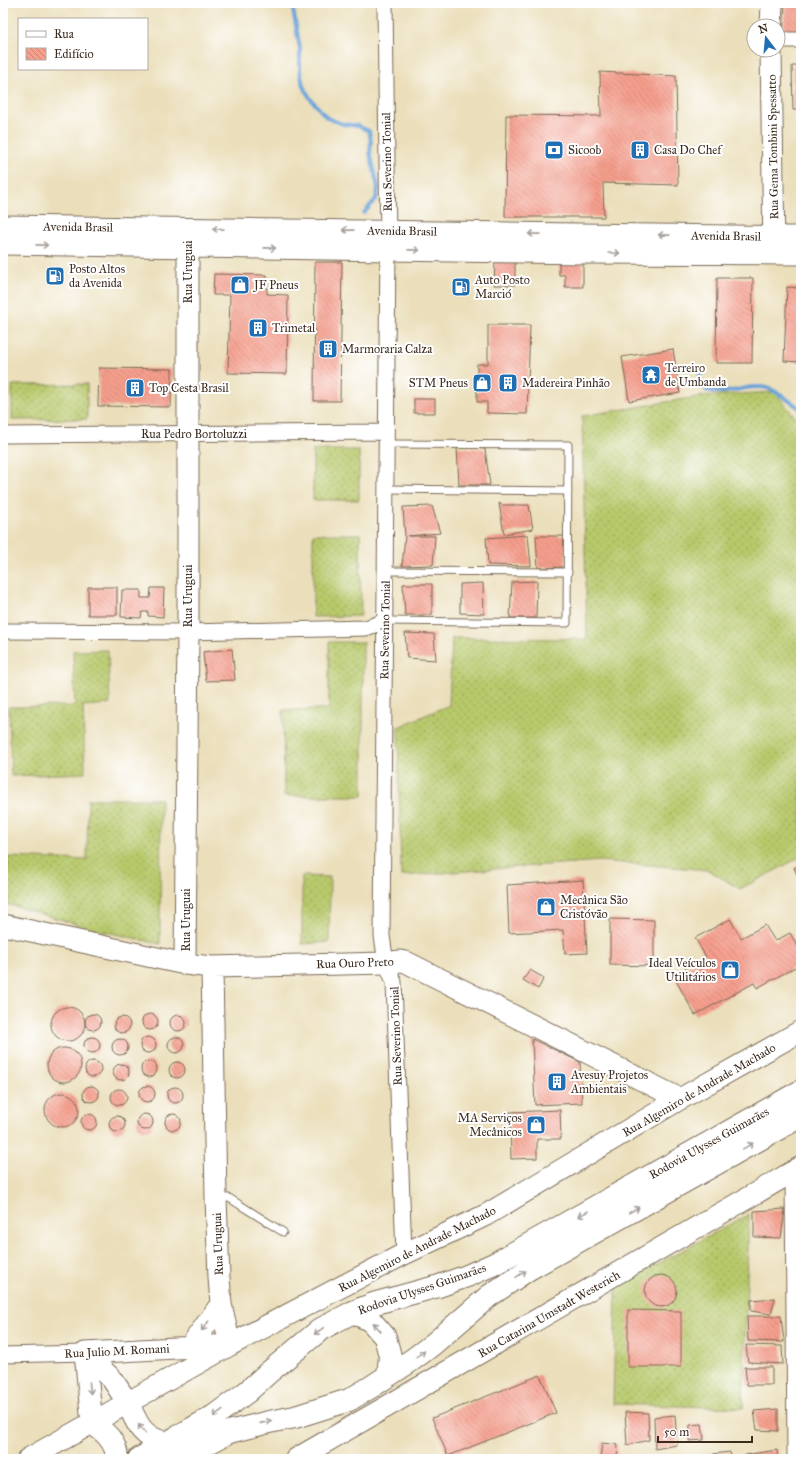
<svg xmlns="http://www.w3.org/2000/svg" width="804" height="1462" viewBox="0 0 804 1462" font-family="'IM FELL Great Primer',serif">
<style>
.grass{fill:url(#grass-dots);stroke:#7a7a45}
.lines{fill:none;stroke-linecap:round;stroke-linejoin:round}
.stream{stroke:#69a3d9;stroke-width:4}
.building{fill:url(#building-back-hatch)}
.lane-casing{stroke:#796955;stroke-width:9}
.street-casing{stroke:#796955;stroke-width:17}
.secondary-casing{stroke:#796955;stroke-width:23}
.highway-casing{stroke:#796955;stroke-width:24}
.lane{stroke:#fff;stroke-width:7}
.street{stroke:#fff;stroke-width:15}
.secondary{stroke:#fff;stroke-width:21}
.highway{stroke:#fff;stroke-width:22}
.oneway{stroke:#a79f9a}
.labels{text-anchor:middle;stroke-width:4;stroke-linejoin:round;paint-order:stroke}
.street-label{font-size:12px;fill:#3b2a1e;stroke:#fff}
.poi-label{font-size:12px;fill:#3b2a1e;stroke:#fff;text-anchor:start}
</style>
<defs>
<pattern id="grass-dots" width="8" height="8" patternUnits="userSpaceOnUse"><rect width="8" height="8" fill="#b8c96c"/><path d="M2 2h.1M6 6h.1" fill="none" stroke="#97a358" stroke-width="1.8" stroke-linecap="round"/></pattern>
<pattern id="building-back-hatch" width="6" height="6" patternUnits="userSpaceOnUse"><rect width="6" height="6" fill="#f69f8d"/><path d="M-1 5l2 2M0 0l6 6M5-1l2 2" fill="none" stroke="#c88273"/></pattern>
</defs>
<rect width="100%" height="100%" fill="#fff"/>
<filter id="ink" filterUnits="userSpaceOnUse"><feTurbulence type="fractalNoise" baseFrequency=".025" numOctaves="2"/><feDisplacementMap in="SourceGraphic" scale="8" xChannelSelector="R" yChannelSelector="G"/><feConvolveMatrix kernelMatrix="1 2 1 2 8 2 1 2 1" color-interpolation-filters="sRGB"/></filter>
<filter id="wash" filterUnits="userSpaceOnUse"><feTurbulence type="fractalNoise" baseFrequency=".012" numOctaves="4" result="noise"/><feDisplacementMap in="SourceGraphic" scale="16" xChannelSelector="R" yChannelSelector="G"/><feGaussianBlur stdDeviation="0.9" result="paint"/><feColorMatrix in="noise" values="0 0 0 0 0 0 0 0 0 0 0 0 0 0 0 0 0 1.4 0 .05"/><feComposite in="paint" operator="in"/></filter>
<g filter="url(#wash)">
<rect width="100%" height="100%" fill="#ebdfbb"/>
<!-- grass -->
<path class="grass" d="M87,384V419L12,420V385Z
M775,392L801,424V857L740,889L708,870L600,861L401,876L398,727L449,705L452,638L587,639L582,416L703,396Z
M313,450H359V500H313Z
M313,534H360L361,616L313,617Z
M329,642H363V796H284L283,710L329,709Z
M108,650L110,704L83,706L85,773L11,776L9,707L75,706L73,651Z
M88,799H161L160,944L89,928L7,904L8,857L87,860Z
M302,876L330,877L329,942L302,944Z
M749,1214L743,1408L613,1404L616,1287Z"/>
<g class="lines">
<!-- stream -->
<path class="stream" d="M292,3L300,49V71L303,86L310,98L327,118L343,124L358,126L369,131L371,142L370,153L378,187L376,199L364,213
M700,369V380L706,390C727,397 748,383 767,388C776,390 793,404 801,409"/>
</g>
<g id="blocks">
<!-- building -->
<path class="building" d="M785,3H801V35H783Z
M792,66H801V110H793Z
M600,72L676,76L678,185L603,183L604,217H505L506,115L601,116Z
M495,261L515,262V285H494Z
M315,262H342L340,401H314Z
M559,263H583V287H565V275H559Z
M214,274L267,275V294L288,295L287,374L228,373L230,295H213Z
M717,278H753L752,363H716Z
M787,287L801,288V362L784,361Z
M488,325H530L527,414L487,413V402H477V364H488Z
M673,349L680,393L629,401L622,357Z
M99,368L172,369L171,407L98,406Z
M414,399H435V413H414Z
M457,447L485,449L490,485H459Z
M499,503L502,505H529L533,529L504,534Z
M432,506L440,533L408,536H435L433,565L402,566L405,536L403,507Z
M528,535L531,566L488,565L486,538Z
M536,536H567L565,567L538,568Z
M537,581L536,618H510L512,582Z
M483,583L484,614L460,613V584Z
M403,584H432V615H405Z
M88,587H117V615H88Z
M151,588H164L163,617L148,616V612H142L141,618L121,617L122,590H141V598H150Z
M405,633L434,634L436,660L407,658Z
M232,649L235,680L206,681L203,652Z
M801,864V882L794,868Z
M583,880L587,953L565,954L563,930L509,933L507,885Z
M610,919L654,920V966L610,965Z
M730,919L741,938L765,925L775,941L790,933L801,952V964L757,988L754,983L695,1015L673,975L706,957L695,938Z
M530,970L544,978L538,989L523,980Z
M51 1024a17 17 0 1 1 34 0a17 17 0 1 1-34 0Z
M85 1022a8 8 0 1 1 16 0a8 8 0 1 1-16 0Z
M142 1022a8 8 0 1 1 16 0a8 8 0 1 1-16 0Z
M170 1023a8 8 0 1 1 16 0a8 8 0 1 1-16 0Z
M114 1025a8 8 0 1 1 16 0a8 8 0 1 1-16 0Z
M140 1045a8 8 0 1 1 16 0a8 8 0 1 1-16 0Z
M84 1045a8 8 0 1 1 16 0a8 8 0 1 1-16 0Z
M168 1045a8 8 0 1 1 16 0a8 8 0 1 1-16 0Z
M532,1039L580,1062L582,1103L535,1105Z
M112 1047a8 8 0 1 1 16 0a8 8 0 1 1-16 0Z
M47 1065a17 17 0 1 1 34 0a17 17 0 1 1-34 0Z
M141 1069a8 8 0 1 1 16 0a8 8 0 1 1-16 0Z
M85 1069a8 8 0 1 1 16 0a8 8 0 1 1-16 0Z
M169 1070a8 8 0 1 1 16 0a8 8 0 1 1-16 0Z
M113 1072a8 8 0 1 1 16 0a8 8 0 1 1-16 0Z
M139 1094a8 8 0 1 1 16 0a8 8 0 1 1-16 0Z
M83 1094a8 8 0 1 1 16 0a8 8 0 1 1-16 0Z
M167 1095a8 8 0 1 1 16 0a8 8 0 1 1-16 0Z
M111 1097a8 8 0 1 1 16 0a8 8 0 1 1-16 0Z
M45 1110a17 17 0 1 1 34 0a17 17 0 1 1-34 0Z
M560,1110L561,1139H537V1158L511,1159L510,1112Z
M165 1122a8 8 0 1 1 16 0a8 8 0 1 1-16 0Z
M137 1122a8 8 0 1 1 16 0a8 8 0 1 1-16 0Z
M81 1122a8 8 0 1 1 16 0a8 8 0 1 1-16 0Z
M109 1124a8 8 0 1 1 16 0a8 8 0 1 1-16 0Z
M785,1209L781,1238L754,1237V1211Z
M645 1291a16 16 0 1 1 32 0a16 16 0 1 1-32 0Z
M775,1298L771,1314L751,1311V1300Z
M628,1310L681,1311V1367H628Z
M747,1316H781L784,1342L748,1341Z
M746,1345L782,1346L783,1364L748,1362Z
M745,1367H772V1385H747Z
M540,1375L556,1413L448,1456L432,1418Z
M778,1409V1431L757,1430L754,1411Z
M625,1412L648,1413L649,1440L627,1445Z
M675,1415L677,1445L655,1449L654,1417Z
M702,1424L704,1440L689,1441L690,1425Z
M602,1443L618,1445L617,1459H600Z
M777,1450L778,1459H745V1455Z
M730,1452L731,1459H713V1454Z"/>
</g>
</g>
<g filter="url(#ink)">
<use href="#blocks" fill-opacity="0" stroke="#796955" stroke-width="1"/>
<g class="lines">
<defs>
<path id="lane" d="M386,489L568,491
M385,571L568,572
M385,621L567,623L568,445L386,444
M218,1198H229L283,1232"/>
<path id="street" d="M385,3L388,242L382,936L386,963L394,982L404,1254
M778,40H801
M3,435L386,432
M3,631L188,632L366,628L385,621
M793,1173L795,1459
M3,1355L85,1353"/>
<path id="secondary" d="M771,26L772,3
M771,50L774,251
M3,226L801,237
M3,244L584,253L801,254
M3,925L185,964L212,967L386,963L400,961L406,962L680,1099
M185,964L188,632V233
M189,1348L221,1304
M85,1353L230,1345L221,1304L219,1277L216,1198L212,967
M85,1353L92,1423
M85,1353L112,1379L128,1403
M28,1459L230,1345L404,1254L486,1215L680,1099L801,1031
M296,1459L801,1167"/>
<path id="highway" d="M353,1312L371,1321L385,1337L390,1356L388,1376
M128,1403C138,1426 141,1436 167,1444
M92,1423C105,1432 117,1442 117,1459
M139,1459L214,1416L247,1392L268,1373L321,1329L353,1312L376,1303L439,1286L467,1276L494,1264L801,1091
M179,1459L229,1432L269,1422L295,1417L349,1400L371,1387L412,1360L432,1345L489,1296L529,1269L801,1116"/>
</defs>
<!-- lane casing -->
<use href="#lane" class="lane-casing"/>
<!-- street casing -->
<use href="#street" class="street-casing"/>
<!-- secondary casing -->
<use href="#secondary" class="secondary-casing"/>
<!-- highway casing -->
<use href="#highway" class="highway-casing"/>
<!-- lane -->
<use href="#lane" class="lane"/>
<!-- street -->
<use href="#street" class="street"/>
<!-- secondary -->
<use href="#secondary" class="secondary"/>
<!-- highway -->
<use href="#highway" class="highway"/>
</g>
<!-- one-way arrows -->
<defs><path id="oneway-shaft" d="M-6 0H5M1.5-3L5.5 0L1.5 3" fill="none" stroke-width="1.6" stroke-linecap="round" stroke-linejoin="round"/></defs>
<g class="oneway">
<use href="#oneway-shaft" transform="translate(218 229) rotate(-179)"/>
<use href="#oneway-shaft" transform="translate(348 230) rotate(-179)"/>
<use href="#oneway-shaft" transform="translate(534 234) rotate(-179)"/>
<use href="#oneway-shaft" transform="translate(664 235) rotate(-179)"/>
<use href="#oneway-shaft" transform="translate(42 245) rotate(1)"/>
<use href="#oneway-shaft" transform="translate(270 248) rotate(1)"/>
<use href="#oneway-shaft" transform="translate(414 250) rotate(1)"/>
<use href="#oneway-shaft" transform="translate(614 253)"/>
<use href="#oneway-shaft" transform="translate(748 1146) rotate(-29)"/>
<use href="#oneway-shaft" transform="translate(634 1210) rotate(-29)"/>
<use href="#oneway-shaft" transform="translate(583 1214) rotate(151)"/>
<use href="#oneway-shaft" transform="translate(521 1274) rotate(-34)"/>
<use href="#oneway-shaft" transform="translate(205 1326) rotate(127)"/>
<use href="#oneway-shaft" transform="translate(377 1327) rotate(-131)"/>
<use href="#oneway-shaft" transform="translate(319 1331) rotate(144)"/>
<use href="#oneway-shaft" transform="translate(420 1354) rotate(-36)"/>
<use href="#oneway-shaft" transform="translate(90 1388) rotate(84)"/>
<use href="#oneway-shaft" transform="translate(218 1413) rotate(144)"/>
<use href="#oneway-shaft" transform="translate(266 1422) rotate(-13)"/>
<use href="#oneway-shaft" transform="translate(142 1429) rotate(-128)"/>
</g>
</g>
<!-- icons -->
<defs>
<symbol id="bank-square" viewBox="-11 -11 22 22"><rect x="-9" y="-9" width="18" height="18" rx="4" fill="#1f6fb2" stroke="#fff"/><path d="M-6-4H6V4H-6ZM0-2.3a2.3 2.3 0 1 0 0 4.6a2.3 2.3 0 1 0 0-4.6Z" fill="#fff"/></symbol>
<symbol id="building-square" viewBox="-11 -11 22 22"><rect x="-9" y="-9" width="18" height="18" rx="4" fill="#1f6fb2" stroke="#fff"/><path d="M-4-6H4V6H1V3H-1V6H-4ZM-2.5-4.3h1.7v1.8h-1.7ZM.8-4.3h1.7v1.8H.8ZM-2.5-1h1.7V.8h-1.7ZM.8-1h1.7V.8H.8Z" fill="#fff"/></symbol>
<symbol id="fuel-square" viewBox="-11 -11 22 22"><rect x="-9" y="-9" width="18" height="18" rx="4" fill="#1f6fb2" stroke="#fff"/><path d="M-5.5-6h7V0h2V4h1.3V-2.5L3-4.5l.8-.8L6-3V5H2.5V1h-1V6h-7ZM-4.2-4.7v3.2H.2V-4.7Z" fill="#fff"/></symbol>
<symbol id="shop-square" viewBox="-11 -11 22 22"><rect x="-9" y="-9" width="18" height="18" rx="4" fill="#1f6fb2" stroke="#fff"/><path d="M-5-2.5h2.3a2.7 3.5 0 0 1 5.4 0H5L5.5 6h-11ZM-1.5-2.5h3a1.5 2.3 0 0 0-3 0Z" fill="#fff"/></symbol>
<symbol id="temple-square" viewBox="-11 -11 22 22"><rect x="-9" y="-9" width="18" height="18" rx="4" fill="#1f6fb2" stroke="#fff"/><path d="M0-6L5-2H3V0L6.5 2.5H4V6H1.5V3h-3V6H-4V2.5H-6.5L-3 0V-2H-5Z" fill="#fff"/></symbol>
</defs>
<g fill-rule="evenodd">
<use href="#bank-square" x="543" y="139" width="22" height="22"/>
<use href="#building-square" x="629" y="139" width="22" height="22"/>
<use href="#fuel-square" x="44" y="265" width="22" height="22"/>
<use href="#shop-square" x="229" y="274" width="22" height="22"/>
<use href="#fuel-square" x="450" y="276" width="22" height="22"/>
<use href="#building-square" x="247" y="317" width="22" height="22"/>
<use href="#building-square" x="317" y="338" width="22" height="22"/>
<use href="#temple-square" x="640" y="364" width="22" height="22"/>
<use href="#shop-square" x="471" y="372" width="22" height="22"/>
<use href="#building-square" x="497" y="372" width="22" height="22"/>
<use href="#building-square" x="124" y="377" width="22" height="22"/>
<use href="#shop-square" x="535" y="896" width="22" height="22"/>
<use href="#shop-square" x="719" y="959" width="22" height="22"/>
<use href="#building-square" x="546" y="1071" width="22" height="22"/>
<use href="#shop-square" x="525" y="1114" width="22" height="22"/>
</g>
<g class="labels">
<!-- street labels -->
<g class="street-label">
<text transform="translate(773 147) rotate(-91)" y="4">Rua Gema Tombini Spessatto</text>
<text transform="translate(387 162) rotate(-91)" y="4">Rua Severino Tonial</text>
<text transform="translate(78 227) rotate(1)" y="4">Avenida Brasil</text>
<text transform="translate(402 231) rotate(1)" y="4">Avenida Brasil</text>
<text transform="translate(726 236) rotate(1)" y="4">Avenida Brasil</text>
<text transform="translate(188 272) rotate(-90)" y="4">Rua Uruguai</text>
<text x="194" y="438">Rua Pedro Bortoluzzi</text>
<text transform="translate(188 596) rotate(-90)" y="4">Rua Uruguai</text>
<text transform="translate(385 630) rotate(-89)" y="4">Rua Severino Tonial</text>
<text transform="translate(186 920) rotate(-90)" y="4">Rua Uruguai</text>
<text transform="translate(355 963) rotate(-2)" y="4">Rua Ouro Preto</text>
<text transform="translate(396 1036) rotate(-92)" y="4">Rua Severino Tonial</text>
<text transform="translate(699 1090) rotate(-30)" y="4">Rua Algemiro de Andrade Machado</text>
<text transform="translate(709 1143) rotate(-29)" y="4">Rodovia Ulysses Guimarães</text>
<text transform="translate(218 1244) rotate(-92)" y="4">Rua Uruguai</text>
<text transform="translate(417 1249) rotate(-27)" y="4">Rua Algemiro de Andrade Machado</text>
<text transform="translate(422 1289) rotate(-19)" y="4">Rodovia Ulysses Guimarães</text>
<text transform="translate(549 1314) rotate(-30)" y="4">Rua Catarina Umstadt Westerich</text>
<text transform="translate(117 1351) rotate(-3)" y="4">Rua Julio M. Romani</text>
</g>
<!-- poi labels -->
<g class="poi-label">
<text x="568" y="154">Sicoob</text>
<text x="654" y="154">Casa Do Chef</text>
<text x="69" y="273">Posto Altos<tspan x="69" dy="14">da Avenida</tspan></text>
<text x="475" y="284">Auto Posto<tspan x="475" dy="14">Marció</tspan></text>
<text x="254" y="289">JF Pneus</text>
<text x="272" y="332">Trimetal</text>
<text x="342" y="353">Marmoraria Calza</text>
<text x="665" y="372">Terreiro<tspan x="665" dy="14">de Umbanda</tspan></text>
<text x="468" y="387" text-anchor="end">STM Pneus</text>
<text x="522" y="387">Madereira Pinhão</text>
<text x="149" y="392">Top Cesta Brasil</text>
<text x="560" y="904">Mecânica São<tspan x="560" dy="14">Cristóvão</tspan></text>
<text x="716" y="967" text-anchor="end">Ideal Veículos<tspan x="716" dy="14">Utilitários</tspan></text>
<text x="571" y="1079">Avesuy Projetos<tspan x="571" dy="14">Ambientais</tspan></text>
<text x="522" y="1122" text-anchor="end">MA Serviços<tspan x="522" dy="14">Mecânicos</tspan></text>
</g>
</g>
<!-- margin -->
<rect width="804" height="1462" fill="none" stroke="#fff" stroke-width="16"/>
<!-- legend -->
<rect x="18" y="18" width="130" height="52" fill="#ffffff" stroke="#b1aaa5"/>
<rect x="26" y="31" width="20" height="6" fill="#ffffff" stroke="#b1aaa5"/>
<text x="54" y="38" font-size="12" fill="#3b2a1e">Rua</text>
<rect x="26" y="48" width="20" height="12" fill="url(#building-back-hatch)" stroke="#b1aaa5"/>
<text x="54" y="58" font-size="12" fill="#3b2a1e">Edifício</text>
<!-- north arrow -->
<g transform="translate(766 38) rotate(344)"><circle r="19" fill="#ffffff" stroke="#b1aaa5"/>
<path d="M0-3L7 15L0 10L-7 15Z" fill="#1f6fb2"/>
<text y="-6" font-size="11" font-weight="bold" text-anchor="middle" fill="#3b2a1e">N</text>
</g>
<!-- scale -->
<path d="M658 1436v6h94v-6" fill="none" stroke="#3b2a1e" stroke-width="2"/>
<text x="664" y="1436" font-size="12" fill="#3b2a1e" stroke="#ffffff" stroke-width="3" paint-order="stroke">50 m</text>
</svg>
